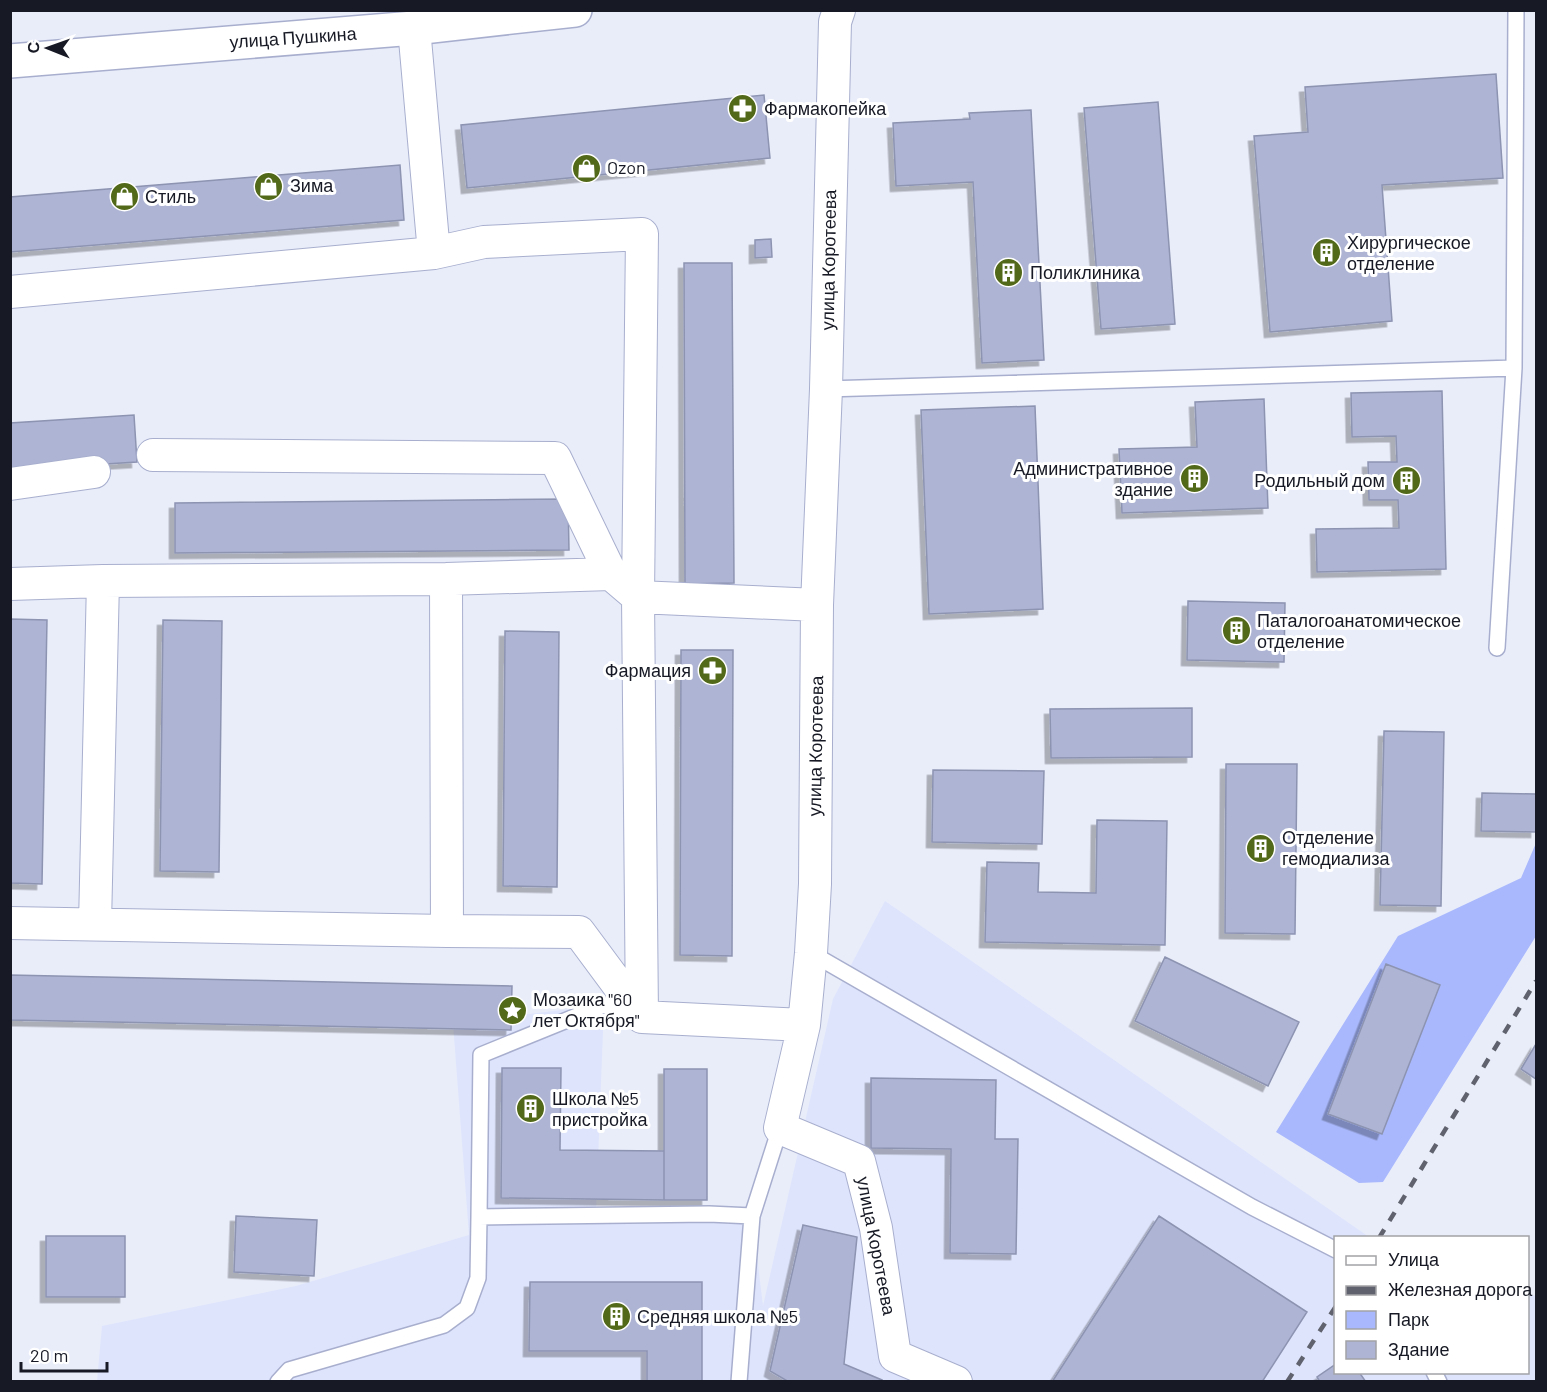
<svg xmlns="http://www.w3.org/2000/svg" width="1547" height="1392" viewBox="0 0 1547 1392" font-family="Barlow,sans-serif">
<style>
.built{fill:#dee4fc}
.green{fill:#a9b8fc}
.building{fill:#adb4d4;stroke:#8d94b2;stroke-width:1.5;filter:url(#shadow)}
.lines{fill:none;stroke-linecap:round;stroke-linejoin:round}
.service-casing{stroke:#a8afce;stroke-width:18}
.minor-casing{stroke:#a8afce;stroke-width:34}
.tertiary-casing{stroke:#a8afce;stroke-width:36}
.service{stroke:#fff;stroke-width:15}
.minor{stroke:#fff;stroke-width:32}
.tertiary{stroke:#fff;stroke-width:33}
.rail{stroke:#60636e;stroke-width:4.5;stroke-dasharray:10 10;stroke-linecap:butt}
.labels{text-anchor:middle;stroke-width:6;stroke-linejoin:round;paint-order:stroke}
.street-label{font-size:18px;fill:#171924;stroke:#fff}
.poi-label{font-size:18px;fill:#171924;stroke:#fff;text-anchor:start}
</style>
<defs>
<filter id="shadow"><feDropShadow dx="-5.5" dy="5.5" stdDeviation="0" flood-color="#0004"/></filter>
</defs>
<rect width="100%" height="100%" fill="#e9edfa"/>
<!-- built -->
<path class="built" d="M885,901L1369,1237L1336,1238V1372H1528V1294L1536,1296V1381L97,1382L102,1326L296,1286L469,1235L453,1023L604,1005L596,1211L752,1216L763,1306L833,999Z"/>
<!-- green -->
<path class="green" d="M1536,843V936L1383,1182L1359,1183L1276,1132L1398,936L1521,878Z"/>
<!-- building -->
<path class="building" d="M1496,74L1503,178L1382,185L1392,321L1270,332L1254,136L1308,132L1305,87Z
M764,95L770,158L467,188L461,125Z
M1158,102L1175,324L1101,329L1084,108Z
M1031,110L1044,360L982,363L973,182L896,186L893,123L970,119L969,113Z
M400,165L404,220L10,252V197Z
M771,239L772,257L755,258V240Z
M684,263H732L734,583L685,584Z
M1442,391L1446,569L1317,572L1316,529L1399,528L1398,500H1369L1368,462H1397L1396,436L1352,437L1351,393Z
M1264,399L1268,508L1122,513L1119,449L1197,447L1195,402Z
M1035,406L1043,609L929,614L921,410Z
M134,415L137,462L10,470V423Z
M568,499L569,550L175,553V503Z
M1188,601L1285,603L1284,662L1187,660Z
M10,619L47,620L42,884L10,883Z
M163,620L222,621L219,872L160,871Z
M505,631L559,632L557,887L503,886Z
M681,650H733L732,956L680,955Z
M1192,708V757L1051,758L1050,709Z
M1384,731L1444,732L1441,906L1380,905Z
M1226,764H1297L1295,934L1225,933Z
M933,770L1044,771L1042,844L932,842Z
M1482,793L1536,794V832L1481,831Z
M1097,820L1167,821L1165,945L985,942L987,862L1039,863L1038,892L1096,893Z
M1165,957L1299,1022L1268,1086L1135,1021Z
M1386,964L1440,985L1382,1134L1328,1114Z
M10,975L512,986L511,1030L10,1020Z
M1536,1044V1079L1521,1069Z
M502,1068H561L560,1150L664,1151V1200L501,1198Z
M664,1069H707V1200H664Z
M871,1078L996,1080L995,1139H1018L1016,1254L950,1253L951,1149L871,1148Z
M236,1216L317,1220L314,1276L234,1272Z
M1159,1216L1307,1312L1262,1382H1052Z
M803,1225L857,1237L844,1364L882,1380L881,1382H789L770,1371Z
M46,1236H125V1297H46Z
M530,1282H702V1382H647V1351H529Z
M1336,1364V1372H1359L1366,1382H1320L1317,1377Z"/>
<g class="lines">
<defs>
<path id="service" d="M826,389L1514,368
M1497,648L1514,368L1516,10
M811,953L1252,1207L1336,1250
M479,1217L481,1055L604,1005L635,1015
M1434,1372L1439,1382
M278,1382L289,1370L444,1325L467,1308L478,1278L479,1217L709,1214L752,1216
M739,1382L752,1216L780,1128"/>
<path id="minor" d="M839,10L835,22L826,389L817,605L815,884L811,953L804,1025L780,1128L859,1161L876,1228L895,1356L956,1382
M414,28L434,253
M10,292L434,253L484,242L642,234L638,597
M153,455L555,458L611,574
M10,484L94,472
M446,579L447,931
M10,584L103,581L446,579L611,574L638,597
M10,923L447,931L579,932L642,1017L804,1025
M95,924L103,581
M642,1017L638,597L817,605"/>
<path id="tertiary" d="M10,61L414,28L575,10"/>
</defs>
<!-- service casing -->
<use href="#service" class="service-casing"/>
<!-- minor casing -->
<use href="#minor" class="minor-casing"/>
<!-- tertiary casing -->
<use href="#tertiary" class="tertiary-casing"/>
<!-- service -->
<use href="#service" class="service"/>
<!-- minor -->
<use href="#minor" class="minor"/>
<!-- tertiary -->
<use href="#tertiary" class="tertiary"/>
<!-- rail -->
<path class="rail" d="M1379,1238L1536,981
M1287,1382L1336,1306"/>
</g>
<!-- icons -->
<defs>
<symbol id="pharmacy-disc" viewBox="-11 -11 22 22"><circle r="9.5" fill="#526919" stroke="#fff"/><path d="M-2-6h4v4h4v4h-4v4h-4v-4h-4v-4h4Z" fill="#fff"/></symbol>
<symbol id="shop-disc" viewBox="-11 -11 22 22"><circle r="9.5" fill="#526919" stroke="#fff"/><path d="M-5-2.5h2.3a2.7 3.5 0 0 1 5.4 0H5L5.5 6h-11ZM-1.5-2.5h3a1.5 2.3 0 0 0-3 0Z" fill="#fff"/></symbol>
<symbol id="building-disc" viewBox="-11 -11 22 22"><circle r="9.5" fill="#526919" stroke="#fff"/><path d="M-4-6H4V6H1V3H-1V6H-4ZM-2.5-4.3h1.7v1.8h-1.7ZM.8-4.3h1.7v1.8H.8ZM-2.5-1h1.7V.8h-1.7ZM.8-1h1.7V.8H.8Z" fill="#fff"/></symbol>
<symbol id="sight-disc" viewBox="-11 -11 22 22"><circle r="9.5" fill="#526919" stroke="#fff"/><path d="M0-6L1.8-2.2L6-1.7L2.9 1.2L3.7 5.4L0 3.3L-3.7 5.4L-2.9 1.2L-6-1.7L-1.8-2.2Z" fill="#fff"/></symbol>
</defs>
<g fill-rule="evenodd">
<use href="#pharmacy-disc" x="726" y="92" width="33" height="33"/>
<use href="#shop-disc" x="570" y="152" width="33" height="33"/>
<use href="#shop-disc" x="252" y="170" width="33" height="33"/>
<use href="#shop-disc" x="108" y="180" width="33" height="33"/>
<use href="#building-disc" x="1310" y="236" width="33" height="33"/>
<use href="#building-disc" x="992" y="256" width="33" height="33"/>
<use href="#building-disc" x="1178" y="462" width="33" height="33"/>
<use href="#building-disc" x="1390" y="464" width="33" height="33"/>
<use href="#building-disc" x="1220" y="614" width="33" height="33"/>
<use href="#pharmacy-disc" x="696" y="654" width="33" height="33"/>
<use href="#building-disc" x="1244" y="832" width="33" height="33"/>
<use href="#sight-disc" x="496" y="994" width="33" height="33"/>
<use href="#building-disc" x="514" y="1092" width="33" height="33"/>
<use href="#building-disc" x="600" y="1300" width="33" height="33"/>
</g>
<g class="labels">
<!-- street labels -->
<g class="street-label">
<text transform="translate(293 38) rotate(-4)" y="6">улица Пушкина</text>
<text transform="translate(829 260) rotate(-89)" y="6">улица Коротеева</text>
<text transform="translate(816 746) rotate(-89)" y="6">улица Коротеева</text>
<text transform="translate(876 1246) rotate(79)" y="6">улица Коротеева</text>
</g>
<!-- poi labels -->
<g class="poi-label">
<text x="764" y="115">Фармакопейка</text>
<text x="607" y="174">Ozon</text>
<text x="290" y="192">Зима</text>
<text x="145" y="203">Стиль</text>
<text x="1347" y="249">Хирургическое<tspan x="1347" dy="21">отделение</tspan></text>
<text x="1030" y="279">Поликлиника</text>
<text x="1173" y="475" text-anchor="end">Административное<tspan x="1173" dy="21">здание</tspan></text>
<text x="1385" y="487" text-anchor="end">Родильный дом</text>
<text x="1257" y="627">Паталогоанатомическое<tspan x="1257" dy="21">отделение</tspan></text>
<text x="691" y="677" text-anchor="end">Фармация</text>
<text x="1282" y="844">Отделение<tspan x="1282" dy="21">гемодиализа</tspan></text>
<text x="533" y="1006">Мозаика "60<tspan x="533" dy="21">лет Октября"</tspan></text>
<text x="552" y="1105">Школа №5<tspan x="552" dy="21">пристройка</tspan></text>
<text x="637" y="1323">Средняя школа №5</text>
</g>
</g>
<!-- border -->
<rect width="1547" height="1392" fill="none" stroke="#171924" stroke-width="24"/>
<!-- legend -->
<rect x="1334" y="1236" width="195" height="138" fill="#ffffff" stroke="#a2a3a7" stroke-width="1.5"/>
<rect x="1346" y="1256" width="30" height="9" fill="#ffffff" stroke="#a2a3a7" stroke-width="1.5"/>
<text x="1388" y="1266" font-size="18" fill="#171924">Улица</text>
<rect x="1346" y="1286" width="30" height="9" fill="#60636e" stroke="#a2a3a7" stroke-width="1.5"/>
<text x="1388" y="1296" font-size="18" fill="#171924">Железная дорога</text>
<rect x="1346" y="1311" width="30" height="18" fill="#a9b8fc" stroke="#a2a3a7" stroke-width="1.5"/>
<text x="1388" y="1326" font-size="18" fill="#171924">Парк</text>
<rect x="1346" y="1341" width="30" height="18" fill="#adb4d4" stroke="#a2a3a7" stroke-width="1.5"/>
<text x="1388" y="1356" font-size="18" fill="#171924">Здание</text>
<!-- north arrow -->
<g transform="translate(48 48) rotate(271)" stroke="#ffffff" stroke-width="4.5" paint-order="stroke">
<path d="M0-4.5L10 22L0 15L-10 22Z" fill="#171924"/>
<text y="-9" font-size="16" font-weight="bold" text-anchor="middle" fill="#171924">С</text>
</g>
<!-- scale -->
<path d="M21 1362v9h86v-9" fill="none" stroke="#171924" stroke-width="3"/>
<text x="30" y="1362" font-size="18" fill="#171924" stroke="#ffffff" stroke-width="4.5" paint-order="stroke">20 m</text>
</svg>
